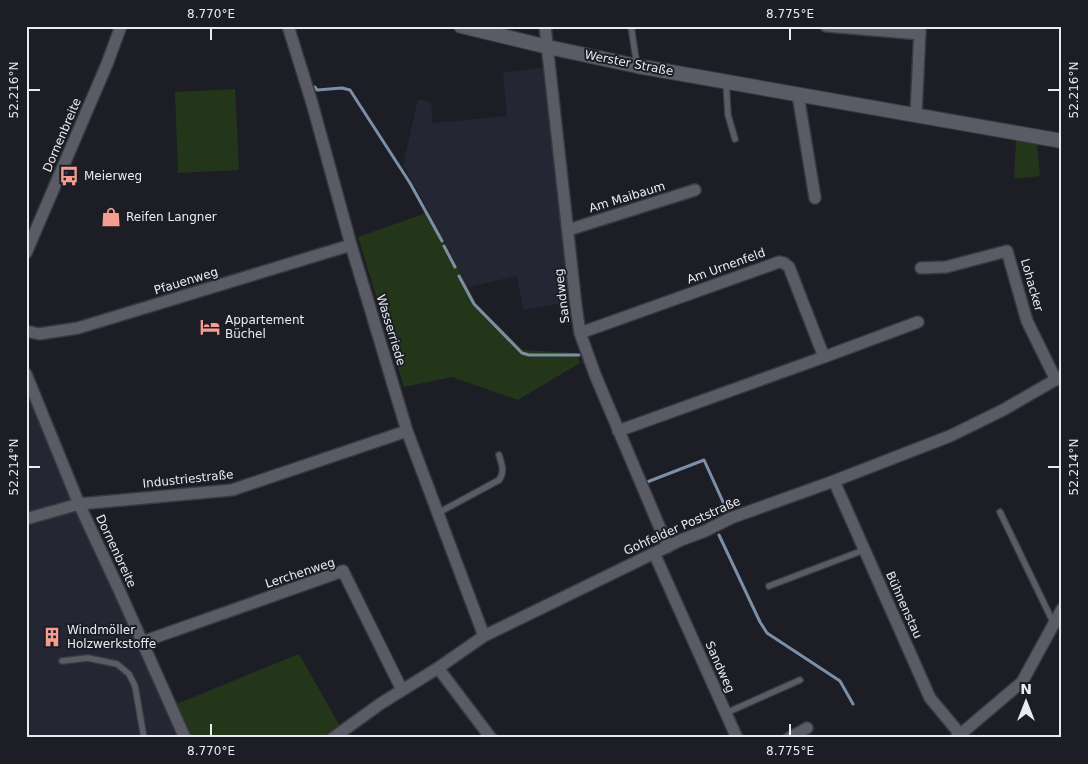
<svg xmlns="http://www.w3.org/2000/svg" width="1088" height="764" viewBox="0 0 1088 764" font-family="'DejaVu Sans',sans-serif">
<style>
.built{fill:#242634}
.green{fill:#23361a}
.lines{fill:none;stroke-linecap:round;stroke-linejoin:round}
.stream{stroke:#7c8fa6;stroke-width:3}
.service-casing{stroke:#393a41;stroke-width:8}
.minor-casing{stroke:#393a41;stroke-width:14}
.secondary-casing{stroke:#393a41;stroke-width:16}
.service{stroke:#5a5b65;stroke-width:5.5}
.minor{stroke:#5a5b65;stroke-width:11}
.secondary{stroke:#5a5b65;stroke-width:14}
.ticks{fill:none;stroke:#eaebf1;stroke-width:2}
.labels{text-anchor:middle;stroke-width:4;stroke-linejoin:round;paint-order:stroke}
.street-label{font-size:12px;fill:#eaebf1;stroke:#1d1d26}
.poi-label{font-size:12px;fill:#eaebf1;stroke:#1d1d26;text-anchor:start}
.neatline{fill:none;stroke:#eaebf1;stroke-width:2}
.ticks-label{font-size:12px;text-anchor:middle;fill:#eaebf1}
</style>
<rect width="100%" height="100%" fill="#1d1d26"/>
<!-- built -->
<path class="built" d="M548,67L574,301L523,310L517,276L468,287L429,212L403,165L418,99L431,102L433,123L507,116L503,73Z
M26,384L188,738H26Z"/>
<!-- green -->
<path class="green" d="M235,89L239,170L178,173L175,92Z
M1016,140L1037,143L1040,176L1014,179Z
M429,212L476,303L523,350L577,353L580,363L518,400L452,377L404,387L358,237Z
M299,654L341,728L328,738H188L174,705Z"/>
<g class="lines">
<!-- stream -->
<path class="stream" d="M315,87L317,90L342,88L350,90L410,183L442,241
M444,246L455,267
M459,276L474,304L522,353L529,355H579
M647,482L704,460L729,515
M719,535L760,622L767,633L840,681L853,704"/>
<defs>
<path id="service" d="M631,26L637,66
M726,82L728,115L735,139
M1000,512L1054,624
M438,513L499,480C505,472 502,465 499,455
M769,586L864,550
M62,661L88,658L117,664L129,674L135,686L144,738
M726,713L800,680"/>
<path id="minor" d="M288,26L312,103L351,245L407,431L484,636
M545,26L576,306L580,333L596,377L668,547
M826,26L920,34
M798,95L815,198
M916,114L920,29
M568,230L695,190
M26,253L107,64L121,26
M921,268L946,267L1007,251L1027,321L1056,380
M26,331L39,334L78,328L351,245
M580,333L779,262L784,263L789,267L824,357L618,431
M824,357L918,322
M26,374L79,504L120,592L185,738
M834,481L930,698L960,734
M26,519L79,504L232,490L407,431
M654,553L737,738
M142,642L343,571L402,690
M438,668L491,738
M333,738L380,704L438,668L484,636L681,540L705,531L731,518L834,481L950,436L1003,410L1062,376
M789,738L807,728
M956,738L1022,682L1062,609"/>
<path id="secondary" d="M461,26L548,47L637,66L1062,141"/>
</defs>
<!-- service casing -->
<use href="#service" class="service-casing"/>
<!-- minor casing -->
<use href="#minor" class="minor-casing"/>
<!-- secondary casing -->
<use href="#secondary" class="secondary-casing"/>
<!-- service -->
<use href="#service" class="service"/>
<!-- minor -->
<use href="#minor" class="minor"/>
<!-- secondary -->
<use href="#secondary" class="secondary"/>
</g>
<!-- ticks -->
<path class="ticks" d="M211,28V40M790,28V40M28,90H40M1048,90H1060M28,467H40M1048,467H1060M211,724V736M790,724V736"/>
<!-- icons -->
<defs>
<symbol id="bus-bare" viewBox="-9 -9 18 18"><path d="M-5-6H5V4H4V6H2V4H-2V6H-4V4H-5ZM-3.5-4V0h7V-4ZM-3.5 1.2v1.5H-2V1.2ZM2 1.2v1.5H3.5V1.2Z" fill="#f59d8f" stroke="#1d1d26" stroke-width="2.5" paint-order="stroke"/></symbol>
<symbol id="shop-bare" viewBox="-9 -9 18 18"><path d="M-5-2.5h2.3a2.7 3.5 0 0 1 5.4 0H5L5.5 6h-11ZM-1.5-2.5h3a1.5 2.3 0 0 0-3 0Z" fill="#f59d8f" stroke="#1d1d26" stroke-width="2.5" paint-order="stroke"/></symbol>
<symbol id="hotel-bare" viewBox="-9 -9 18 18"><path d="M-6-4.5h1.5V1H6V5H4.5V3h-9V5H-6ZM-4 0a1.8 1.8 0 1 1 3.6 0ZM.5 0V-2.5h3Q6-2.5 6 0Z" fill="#f59d8f" stroke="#1d1d26" stroke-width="2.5" paint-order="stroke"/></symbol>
<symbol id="building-bare" viewBox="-9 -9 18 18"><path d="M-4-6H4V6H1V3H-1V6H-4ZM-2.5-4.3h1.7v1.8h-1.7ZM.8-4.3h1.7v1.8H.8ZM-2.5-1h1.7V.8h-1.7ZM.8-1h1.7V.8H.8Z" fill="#f59d8f" stroke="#1d1d26" stroke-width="2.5" paint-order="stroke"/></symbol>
</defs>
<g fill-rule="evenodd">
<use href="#bus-bare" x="55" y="162" width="28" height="28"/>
<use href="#shop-bare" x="97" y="203" width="28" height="28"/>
<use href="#hotel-bare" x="196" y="313" width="28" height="28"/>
<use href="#building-bare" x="38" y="623" width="28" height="28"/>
</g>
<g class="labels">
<!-- street labels -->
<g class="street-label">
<text transform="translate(629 63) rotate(11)" y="4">Werster Straße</text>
<text transform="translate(62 135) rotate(-67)" y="4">Dornenbreite</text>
<text transform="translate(627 197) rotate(-17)" y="4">Am Maibaum</text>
<text transform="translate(726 266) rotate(-20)" y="4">Am Urnenfeld</text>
<text transform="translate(186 281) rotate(-17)" y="4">Pfauenweg</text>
<text transform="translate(1032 285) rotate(74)" y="4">Lohacker</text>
<text transform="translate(562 296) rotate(-97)" y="4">Sandweg</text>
<text transform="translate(391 330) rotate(73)" y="4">Wasserriede</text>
<text transform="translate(188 479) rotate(-6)" y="4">Industriestraße</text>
<text transform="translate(682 526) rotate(-24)" y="4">Gohfelder Poststraße</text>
<text transform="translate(116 551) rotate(65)" y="4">Dornenbreite</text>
<text transform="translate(300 573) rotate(-18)" y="4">Lerchenweg</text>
<text transform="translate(904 605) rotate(66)" y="4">Bühnenstau</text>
<text transform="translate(720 667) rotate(66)" y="4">Sandweg</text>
</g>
<!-- poi labels -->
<g class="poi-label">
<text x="84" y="180">Meierweg</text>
<text x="126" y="221">Reifen Langner</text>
<text x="225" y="324">Appartement<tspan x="225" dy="14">Büchel</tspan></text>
<text x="67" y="634">Windmöller<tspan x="67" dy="14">Holzwerkstoffe</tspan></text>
</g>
</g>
<!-- border -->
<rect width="1088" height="764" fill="none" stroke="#1d1d26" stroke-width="55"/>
<!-- north arrow -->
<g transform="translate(1026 702)" stroke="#1d1d26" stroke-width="4" paint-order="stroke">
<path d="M0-4L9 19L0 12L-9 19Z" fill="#eaebf1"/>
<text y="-8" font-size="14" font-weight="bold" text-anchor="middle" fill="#eaebf1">N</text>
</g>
<rect x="28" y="28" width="1032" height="708" class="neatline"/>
<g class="ticks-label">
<text x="211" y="18">8.770°E</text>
<text x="790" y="18">8.775°E</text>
<text transform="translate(14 90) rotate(-90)" y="4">52.216°N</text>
<text transform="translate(1074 90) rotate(-90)" y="4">52.216°N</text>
<text transform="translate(14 467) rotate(-90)" y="4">52.214°N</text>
<text transform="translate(1074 467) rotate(-90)" y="4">52.214°N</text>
<text x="211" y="755">8.770°E</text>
<text x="790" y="755">8.775°E</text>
</g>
</svg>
